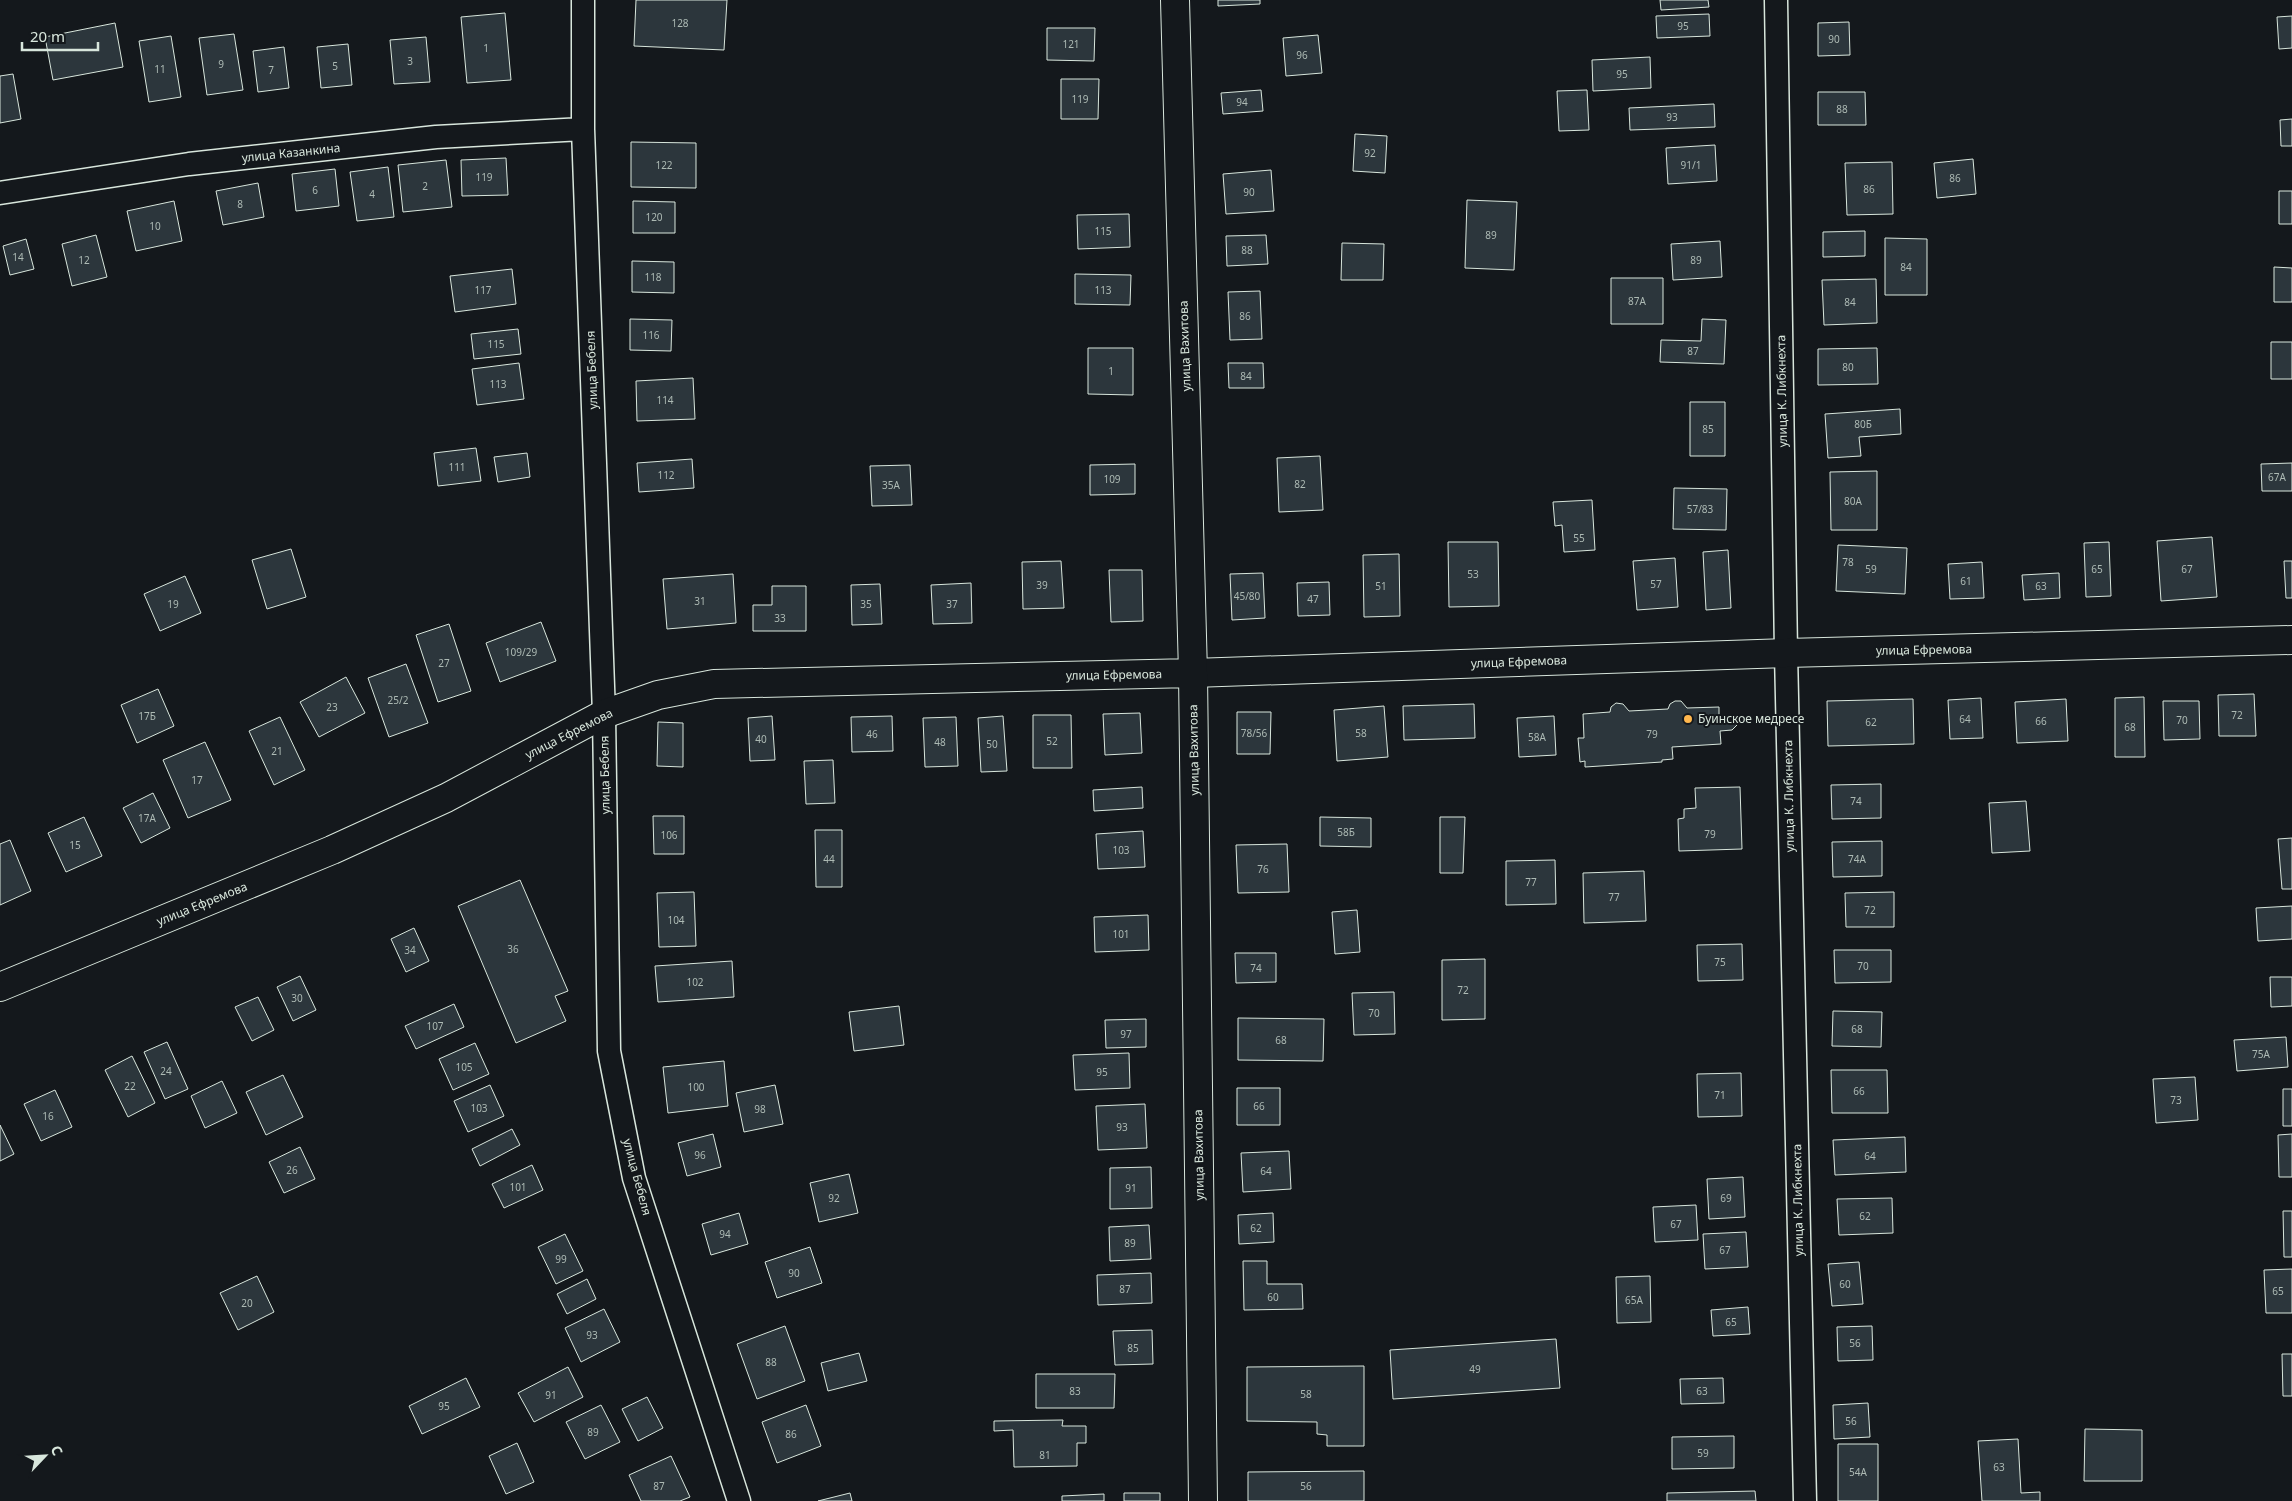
<svg xmlns="http://www.w3.org/2000/svg" width="2292" height="1501" viewBox="0 0 2292 1501" font-family="'Noto Sans',sans-serif">
<style>
.building{fill:#2c363c;stroke:#d8e6dc}
.lines{fill:none;stroke-linecap:round;stroke-linejoin:round}
.minor-casing{stroke:#d8e6dc;stroke-width:25}
.tertiary-casing{stroke:#d8e6dc;stroke-width:30}
.secondary-casing{stroke:#d8e6dc;stroke-width:30}
.minor{stroke:#14181c;stroke-width:22}
.tertiary{stroke:#14181c;stroke-width:28}
.secondary{stroke:#14181c;stroke-width:28}
.poi-dot{fill:#ffb74d;stroke:#14181c;stroke-width:2}
.labels{text-anchor:middle;stroke-width:4;stroke-linejoin:round;paint-order:stroke}
.number-label{font-size:10px;fill:#adbab4}
.street-label{font-size:12px;fill:#d8e6dc;stroke:#14181c}
.poi-label{font-size:12px;fill:#d8e6dc;stroke:#14181c;text-anchor:start}
</style>
<rect width="100%" height="100%" fill="#14181c"/>
<!-- building -->
<path class="building" d="M636,0H727L724,50L634,46Z
M1218,0H1260V4L1218,6Z
M1660,0H1708L1709,7L1661,10Z
M505,13L511,80L467,83L461,17Z
M1709,14L1710,36L1657,38L1656,16Z
M2292,16V48L2279,49L2277,17Z
M1849,22L1850,55L1818,56V23Z
M115,23L123,67L53,80L45,37Z
M1047,28H1095L1094,61L1047,60Z
M234,34L243,90L207,95L199,38Z
M1318,35L1322,73L1286,76L1283,38Z
M171,36L181,97L149,102L139,41Z
M426,37L430,82L394,84L390,40Z
M348,44L352,85L321,88L317,47Z
M284,47L289,88L258,92L253,51Z
M1650,57L1651,88L1593,91L1592,60Z
M13,74L21,119L0,123V76Z
M1061,79H1099L1098,119H1061Z
M1261,90L1263,111L1223,114L1221,93Z
M1587,90L1589,130L1559,131L1557,91Z
M1818,92H1865L1866,125H1818Z
M1714,104L1715,127L1630,130L1629,108Z
M2292,119V146H2281L2280,120Z
M1355,134L1387,136L1385,173L1353,171Z
M631,142L696,143V188L631,187Z
M1715,145L1717,181L1668,184L1666,148Z
M506,158L508,195L462,196L461,160Z
M1973,159L1976,194L1937,198L1934,163Z
M446,160L452,207L403,212L398,165Z
M1892,162L1893,214L1847,215L1845,163Z
M388,167L394,217L357,221L350,172Z
M335,169L339,206L296,211L292,174Z
M1271,170L1274,211L1226,214L1223,174Z
M258,183L264,217L223,225L216,191Z
M2279,191H2292V224H2279Z
M1467,200L1517,202L1514,270L1465,268Z
M174,201L182,241L136,251L127,211Z
M633,201L675,202V233H633Z
M1129,214L1130,247L1078,249L1077,215Z
M1865,231V256L1823,257V232Z
M96,235L107,277L72,286L62,244Z
M1266,235L1268,264L1227,266L1226,236Z
M1885,238L1927,239V295H1885Z
M26,239L34,269L10,275L3,246Z
M1720,241L1722,277L1673,280L1671,244Z
M1342,243L1384,244L1383,280H1341Z
M632,261L674,262V293L632,292Z
M2274,267L2292,268V302H2274Z
M512,269L516,304L455,312L450,276Z
M1075,274L1131,275L1130,305L1075,304Z
M1611,278H1663V324H1611Z
M1876,279L1877,323L1824,325L1822,280Z
M1260,291L1262,339L1230,340L1228,292Z
M630,319L672,320L671,351L630,350Z
M1702,319L1726,320L1724,364L1660,362L1661,340L1701,341Z
M518,329L521,354L474,359L471,334Z
M2271,342H2292V379H2271Z
M1088,348H1133V395L1088,394Z
M1877,348L1878,384L1818,385V349Z
M519,363L524,399L477,405L472,369Z
M1228,363H1263L1264,388H1229Z
M693,378L695,419L637,421L636,381Z
M1690,402H1725V456H1690Z
M1900,409L1901,434L1859,437L1861,456L1828,458L1825,414Z
M476,448L481,481L438,486L434,453Z
M527,453L530,477L498,482L494,457Z
M1320,456L1323,510L1279,512L1277,458Z
M692,459L694,488L639,492L637,463Z
M2292,463V491H2262L2261,464Z
M1135,464V494L1090,495V465Z
M910,465L912,505L872,506L870,466Z
M1877,471V530H1831L1830,472Z
M1674,488L1727,489L1726,530L1673,529Z
M1592,500L1595,550L1564,552L1562,525L1555,526L1553,502Z
M2212,537L2217,597L2161,601L2157,541Z
M1448,542H1498L1499,606L1449,607Z
M2109,542L2111,596L2086,597L2084,543Z
M1838,545L1907,548L1905,594L1836,591Z
M291,549L306,597L267,609L252,560Z
M1728,550L1731,608L1706,610L1703,552Z
M1399,554L1400,616L1364,617L1363,555Z
M1675,558L1678,607L1637,610L1633,561Z
M1061,561L1064,608L1023,609L1022,562Z
M2284,561H2292V598H2286Z
M1982,562L1984,598L1950,599L1948,564Z
M1109,570H1142L1143,621L1111,622Z
M1263,573L1265,618L1232,620L1230,574Z
M2059,573L2060,598L2024,600L2022,575Z
M733,574L736,623L667,629L663,579Z
M185,576L201,613L160,631L144,594Z
M1329,582L1330,615L1298,616L1297,583Z
M971,583L972,623L933,624L931,585Z
M880,584L882,624L852,625L851,585Z
M772,586H806V631H753V605H772Z
M541,622L556,661L500,682L486,643Z
M449,624L471,691L438,702L416,635Z
M406,664L428,723L389,737L368,678Z
M346,677L365,713L319,737L300,702Z
M158,689L174,726L137,743L121,705Z
M2254,694L2256,736H2219L2218,695Z
M2144,697L2145,757H2115V698Z
M1981,698L1983,738L1950,739L1948,700Z
M1913,699L1914,744L1828,746L1827,701Z
M2066,699L2068,741L2017,743L2015,702Z
M1675,701H1681L1687,708L1719,707V720L1736,721L1738,724L1732,730L1720,731L1721,744L1672,747L1673,759L1662,760V762L1585,767V761L1580,762L1578,738H1584L1583,714L1610,712L1611,707L1616,703L1623,704L1629,711L1668,709L1670,704Z
M2163,701H2199L2200,739L2164,740Z
M1474,704L1475,738L1404,740L1403,706Z
M1384,706L1388,757L1337,761L1334,710Z
M1237,712H1271L1270,754H1237Z
M1140,713L1142,753L1105,755L1103,714Z
M1033,715H1071L1072,768H1033Z
M772,716L775,760L750,761L748,718Z
M892,716L893,751L852,752L851,717Z
M1003,716L1007,771L981,772L978,718Z
M1554,716L1556,755L1519,757L1517,718Z
M280,717L305,770L274,785L249,731Z
M956,717L958,766L925,767L923,718Z
M658,722L683,723V767L657,766Z
M205,742L231,800L188,818L163,760Z
M833,760L835,803L806,804L804,761Z
M1881,784V818L1832,819L1831,785Z
M1142,787L1143,808L1094,811L1093,790Z
M1740,787L1742,849L1679,851L1678,819L1684,818V809L1696,808L1695,788Z
M153,793L170,828L141,843L123,808Z
M2026,801L2030,851L1992,853L1989,803Z
M653,816H684V854H654Z
M84,817L102,856L66,872L48,833Z
M1320,817L1371,818V847L1320,846Z
M1440,817H1465L1463,873H1440Z
M815,830H842V887H816Z
M1143,831L1145,867L1098,869L1096,834Z
M2292,838V889H2282L2278,839Z
M10,840L31,891L0,905V844Z
M1882,841V876L1833,877L1832,842Z
M1287,844L1289,892L1238,893L1236,845Z
M1555,860L1556,904L1506,905V861Z
M1644,871L1646,921L1584,923L1583,873Z
M520,880L568,991L555,996L566,1021L516,1043L458,906Z
M694,892L696,946L659,947L657,893Z
M1894,892V927H1846L1845,893Z
M2292,906V939L2258,941L2256,908Z
M1357,910L1360,952L1335,954L1332,912Z
M1148,915L1149,950L1095,952L1094,917Z
M414,928L429,961L406,972L391,939Z
M1742,944L1743,980L1698,981L1697,945Z
M1834,950H1891V982L1835,983Z
M1235,953H1276V982L1236,983Z
M1485,959V1019L1442,1020V960Z
M732,961L734,997L658,1002L655,966Z
M300,976L316,1010L293,1021L277,987Z
M2270,977H2292V1006L2271,1007Z
M1394,992L1395,1034L1354,1035L1352,993Z
M258,997L274,1030L252,1041L235,1007Z
M454,1004L464,1027L416,1049L405,1026Z
M899,1006L904,1045L854,1051L849,1012Z
M1833,1011L1882,1012L1881,1047L1832,1046Z
M1238,1018L1324,1019L1323,1061L1238,1060Z
M1146,1019V1047L1106,1048L1105,1020Z
M2286,1037L2288,1067L2237,1071L2234,1040Z
M167,1042L188,1089L165,1099L144,1052Z
M475,1043L489,1074L453,1090L439,1059Z
M1129,1053L1130,1088L1075,1090L1073,1055Z
M132,1056L155,1103L128,1117L105,1070Z
M724,1061L728,1106L668,1113L663,1067Z
M1831,1070H1887L1888,1113H1832Z
M1741,1073L1742,1116L1698,1117L1697,1074Z
M283,1075L303,1117L266,1135L246,1092Z
M2195,1077L2198,1120L2156,1123L2153,1079Z
M222,1081L237,1113L205,1128L191,1096Z
M490,1085L504,1116L468,1132L454,1101Z
M775,1085L783,1124L744,1132L736,1093Z
M1237,1088H1280V1125H1237Z
M2283,1089H2292V1126H2283Z
M55,1090L72,1127L41,1141L24,1104Z
M1145,1104L1147,1148L1098,1150L1096,1106Z
M0,1125L14,1154L0,1161Z
M512,1129L520,1145L480,1166L472,1149Z
M713,1134L721,1167L687,1176L678,1143Z
M2292,1134V1177H2279L2278,1135Z
M1905,1137L1906,1172L1835,1175L1833,1140Z
M300,1147L315,1179L284,1193L269,1162Z
M1289,1151L1291,1189L1243,1192L1241,1153Z
M532,1165L543,1190L504,1208L492,1184Z
M1151,1167L1152,1208L1110,1209V1168Z
M849,1174L858,1213L819,1222L810,1183Z
M1743,1177L1745,1217L1709,1219L1707,1179Z
M1892,1198L1893,1233L1839,1235L1837,1199Z
M1696,1205L1698,1240L1655,1242L1653,1207Z
M2283,1211H2292V1257H2284Z
M739,1213L748,1244L711,1255L702,1224Z
M1273,1213L1274,1242L1239,1244L1238,1215Z
M1149,1225L1151,1259L1110,1261L1109,1227Z
M1746,1232L1748,1267L1705,1269L1703,1234Z
M565,1234L583,1271L556,1284L538,1247Z
M810,1247L822,1283L777,1298L765,1262Z
M1243,1261H1267V1284H1302L1303,1309L1244,1310Z
M1859,1262L1863,1304L1832,1306L1828,1264Z
M2292,1269V1313H2266L2264,1270Z
M1151,1273L1152,1303L1098,1305L1097,1275Z
M257,1276L274,1312L238,1330L220,1293Z
M1650,1276L1651,1322L1617,1323L1616,1277Z
M587,1279L596,1299L567,1314L557,1294Z
M1748,1307L1750,1334L1713,1336L1711,1310Z
M604,1309L620,1342L581,1362L565,1328Z
M785,1326L805,1381L757,1399L737,1344Z
M1872,1326L1873,1360L1838,1361L1837,1327Z
M1152,1330L1153,1364L1115,1365L1113,1331Z
M1556,1339L1560,1388L1393,1399L1390,1350Z
M859,1353L867,1381L828,1391L821,1363Z
M2282,1354H2292V1396H2283Z
M1364,1366V1446H1327V1435L1317,1434V1422L1247,1421V1367Z
M568,1367L583,1397L534,1422L518,1393Z
M1036,1374H1115L1114,1408H1036Z
M466,1378L480,1407L422,1434L409,1406Z
M1723,1378L1724,1403L1681,1404L1680,1379Z
M647,1397L663,1428L638,1441L622,1409Z
M1868,1403L1870,1437L1834,1439L1833,1405Z
M601,1405L620,1442L585,1459L566,1422Z
M806,1405L821,1446L777,1463L762,1422Z
M1063,1420L1062,1426H1086V1443H1077V1466L1014,1467L1013,1430L994,1431V1421Z
M2085,1429L2142,1430V1481H2084Z
M1734,1436V1468L1672,1469V1437Z
M2018,1439L2021,1493L2040,1492V1501H1982L1978,1441Z
M517,1443L534,1482L506,1494L489,1456Z
M1838,1444H1878V1501H1838Z
M671,1456L690,1497L680,1501H641L629,1475Z
M1364,1471V1501H1248V1472Z
M1755,1491L1756,1501H1667V1493Z
M850,1493L852,1501H818Z
M1124,1493H1160V1501H1124Z
M1104,1494V1501H1062V1496Z"/>
<g class="lines">
<defs>
<path id="minor" d="M583,0V129L604,714L609,1051L634,1178L739,1501
M1776,0L1786,653L1805,1501
M0,193L189,164L436,137L583,129"/>
<path id="tertiary" d="M1193,673L1786,653L2292,640"/>
<path id="secondary" d="M1175,0L1193,673L1203,1501
M0,987L332,850L446,798L604,714L658,695L714,684L1193,673"/>
</defs>
<!-- minor casing -->
<use href="#minor" class="minor-casing"/>
<!-- tertiary casing -->
<use href="#tertiary" class="tertiary-casing"/>
<!-- secondary casing -->
<use href="#secondary" class="secondary-casing"/>
<!-- minor -->
<use href="#minor" class="minor"/>
<!-- tertiary -->
<use href="#tertiary" class="tertiary"/>
<!-- secondary -->
<use href="#secondary" class="secondary"/>
</g>
<!-- markers -->
<circle class="poi-dot" cx="1688" cy="719" r="5"/>
<g class="labels">
<!-- number labels -->
<g class="number-label">
<text x="680" y="27">128</text>
<text x="1683" y="30">95</text>
<text x="1834" y="43">90</text>
<text x="1071" y="48">121</text>
<text x="486" y="52">1</text>
<text x="1302" y="59">96</text>
<text x="410" y="65">3</text>
<text x="221" y="68">9</text>
<text x="335" y="70">5</text>
<text x="160" y="73">11</text>
<text x="271" y="74">7</text>
<text x="1622" y="78">95</text>
<text x="1080" y="103">119</text>
<text x="1242" y="106">94</text>
<text x="1842" y="113">88</text>
<text x="1672" y="121">93</text>
<text x="1370" y="157">92</text>
<text x="664" y="169">122</text>
<text x="1691" y="169">91/1</text>
<text x="484" y="181">119</text>
<text x="1955" y="182">86</text>
<text x="425" y="190">2</text>
<text x="1869" y="193">86</text>
<text x="315" y="194">6</text>
<text x="1249" y="196">90</text>
<text x="372" y="198">4</text>
<text x="240" y="208">8</text>
<text x="654" y="221">120</text>
<text x="155" y="230">10</text>
<text x="1103" y="235">115</text>
<text x="1491" y="239">89</text>
<text x="1247" y="254">88</text>
<text x="18" y="261">14</text>
<text x="84" y="264">12</text>
<text x="1696" y="264">89</text>
<text x="1906" y="271">84</text>
<text x="653" y="281">118</text>
<text x="483" y="294">117</text>
<text x="1103" y="294">113</text>
<text x="1637" y="305">87А</text>
<text x="1850" y="306">84</text>
<text x="1245" y="320">86</text>
<text x="651" y="339">116</text>
<text x="496" y="348">115</text>
<text x="1693" y="355">87</text>
<text x="1848" y="371">80</text>
<text x="1111" y="375">1</text>
<text x="1246" y="380">84</text>
<text x="498" y="388">113</text>
<text x="665" y="404">114</text>
<text x="1863" y="428">80Б</text>
<text x="1708" y="433">85</text>
<text x="457" y="471">111</text>
<text x="666" y="479">112</text>
<text x="2277" y="481">67А</text>
<text x="1112" y="483">109</text>
<text x="1300" y="488">82</text>
<text x="891" y="489">35А</text>
<text x="1853" y="505">80А</text>
<text x="1700" y="513">57/83</text>
<text x="1579" y="542">55</text>
<text x="1848" y="566">78</text>
<text x="1871" y="573">59</text>
<text x="2097" y="573">65</text>
<text x="2187" y="573">67</text>
<text x="1473" y="578">53</text>
<text x="1966" y="585">61</text>
<text x="1656" y="588">57</text>
<text x="1042" y="589">39</text>
<text x="1381" y="590">51</text>
<text x="2041" y="590">63</text>
<text x="1247" y="600">45/80</text>
<text x="1313" y="603">47</text>
<text x="700" y="605">31</text>
<text x="173" y="608">19</text>
<text x="866" y="608">35</text>
<text x="952" y="608">37</text>
<text x="780" y="622">33</text>
<text x="521" y="656">109/29</text>
<text x="444" y="667">27</text>
<text x="398" y="704">25/2</text>
<text x="332" y="711">23</text>
<text x="2237" y="719">72</text>
<text x="147" y="720">17Б</text>
<text x="1965" y="723">64</text>
<text x="2182" y="724">70</text>
<text x="2041" y="725">66</text>
<text x="1871" y="726">62</text>
<text x="2130" y="731">68</text>
<text x="1254" y="737">78/56</text>
<text x="1361" y="737">58</text>
<text x="872" y="738">46</text>
<text x="1652" y="738">79</text>
<text x="1537" y="741">58А</text>
<text x="761" y="743">40</text>
<text x="1052" y="745">52</text>
<text x="940" y="746">48</text>
<text x="992" y="748">50</text>
<text x="277" y="755">21</text>
<text x="197" y="784">17</text>
<text x="1856" y="805">74</text>
<text x="147" y="822">17А</text>
<text x="1346" y="836">58Б</text>
<text x="1710" y="838">79</text>
<text x="669" y="839">106</text>
<text x="75" y="849">15</text>
<text x="1121" y="854">103</text>
<text x="829" y="863">44</text>
<text x="1857" y="863">74А</text>
<text x="1263" y="873">76</text>
<text x="1531" y="886">77</text>
<text x="1614" y="901">77</text>
<text x="1870" y="914">72</text>
<text x="676" y="924">104</text>
<text x="1121" y="938">101</text>
<text x="513" y="953">36</text>
<text x="410" y="954">34</text>
<text x="1720" y="966">75</text>
<text x="1863" y="970">70</text>
<text x="1256" y="972">74</text>
<text x="695" y="986">102</text>
<text x="1463" y="994">72</text>
<text x="297" y="1002">30</text>
<text x="1374" y="1017">70</text>
<text x="435" y="1030">107</text>
<text x="1857" y="1033">68</text>
<text x="1126" y="1038">97</text>
<text x="1281" y="1044">68</text>
<text x="2261" y="1058">75А</text>
<text x="464" y="1071">105</text>
<text x="166" y="1075">24</text>
<text x="1102" y="1076">95</text>
<text x="130" y="1090">22</text>
<text x="696" y="1091">100</text>
<text x="1859" y="1095">66</text>
<text x="1720" y="1099">71</text>
<text x="2176" y="1104">73</text>
<text x="1259" y="1110">66</text>
<text x="479" y="1112">103</text>
<text x="760" y="1113">98</text>
<text x="48" y="1120">16</text>
<text x="1122" y="1131">93</text>
<text x="700" y="1159">96</text>
<text x="1870" y="1160">64</text>
<text x="292" y="1174">26</text>
<text x="1266" y="1175">64</text>
<text x="518" y="1191">101</text>
<text x="1131" y="1192">91</text>
<text x="834" y="1202">92</text>
<text x="1726" y="1202">69</text>
<text x="1865" y="1220">62</text>
<text x="1676" y="1228">67</text>
<text x="1256" y="1232">62</text>
<text x="725" y="1238">94</text>
<text x="1130" y="1247">89</text>
<text x="1725" y="1254">67</text>
<text x="561" y="1263">99</text>
<text x="794" y="1277">90</text>
<text x="1845" y="1288">60</text>
<text x="1125" y="1293">87</text>
<text x="2278" y="1295">65</text>
<text x="1273" y="1301">60</text>
<text x="1634" y="1304">65А</text>
<text x="247" y="1307">20</text>
<text x="1731" y="1326">65</text>
<text x="592" y="1339">93</text>
<text x="1855" y="1347">56</text>
<text x="1133" y="1352">85</text>
<text x="771" y="1366">88</text>
<text x="1475" y="1373">49</text>
<text x="1075" y="1395">83</text>
<text x="1702" y="1395">63</text>
<text x="1306" y="1398">58</text>
<text x="551" y="1399">91</text>
<text x="444" y="1410">95</text>
<text x="1851" y="1425">56</text>
<text x="593" y="1436">89</text>
<text x="791" y="1438">86</text>
<text x="1703" y="1457">59</text>
<text x="1045" y="1459">81</text>
<text x="1999" y="1471">63</text>
<text x="1858" y="1476">54А</text>
<text x="659" y="1490">87</text>
<text x="1306" y="1490">56</text>
</g>
<!-- street labels -->
<g class="street-label">
<text transform="translate(291 153) rotate(-6)" y="4">улица Казанкина</text>
<text transform="translate(1185 346) rotate(-92)" y="4">улица Вахитова</text>
<text transform="translate(592 370) rotate(-92)" y="4">улица Бебеля</text>
<text transform="translate(1782 391) rotate(-91)" y="4">улица К. Либкнехта</text>
<text transform="translate(1924 650) rotate(-1)" y="4">улица Ефремова</text>
<text transform="translate(1519 662) rotate(-2)" y="4">улица Ефремова</text>
<text transform="translate(1114 675) rotate(-1)" y="4">улица Ефремова</text>
<text transform="translate(569 734) rotate(-27)" y="4">улица Ефремова</text>
<text transform="translate(1194 750) rotate(-91)" y="4">улица Вахитова</text>
<text transform="translate(605 775) rotate(-91)" y="4">улица Бебеля</text>
<text transform="translate(1789 796) rotate(-91)" y="4">улица К. Либкнехта</text>
<text transform="translate(202 904) rotate(-22)" y="4">улица Ефремова</text>
<text transform="translate(1199 1155) rotate(-91)" y="4">улица Вахитова</text>
<text transform="translate(637 1177) rotate(75)" y="4">улица Бебеля</text>
<text transform="translate(1798 1200) rotate(-91)" y="4">улица К. Либкнехта</text>
</g>
<!-- poi labels -->
<g class="poi-label">
<text x="1698" y="723">Буинское медресе</text>
</g>
</g>
<!-- north arrow -->
<g transform="translate(45 1456) rotate(65)" stroke="#14181c" stroke-width="4" paint-order="stroke">
<path d="M0-4L9 19L0 12L-9 19Z" fill="#d8e6dc"/>
<text y="-8" font-size="14" font-weight="bold" text-anchor="middle" fill="#d8e6dc">С</text>
</g>
<!-- scale -->
<path d="M22 42v8h76v-8" fill="none" stroke="#d8e6dc" stroke-width="2.5"/>
<text x="30" y="42" font-size="15" fill="#d8e6dc" stroke="#14181c" stroke-width="4" paint-order="stroke">20 m</text>
</svg>
